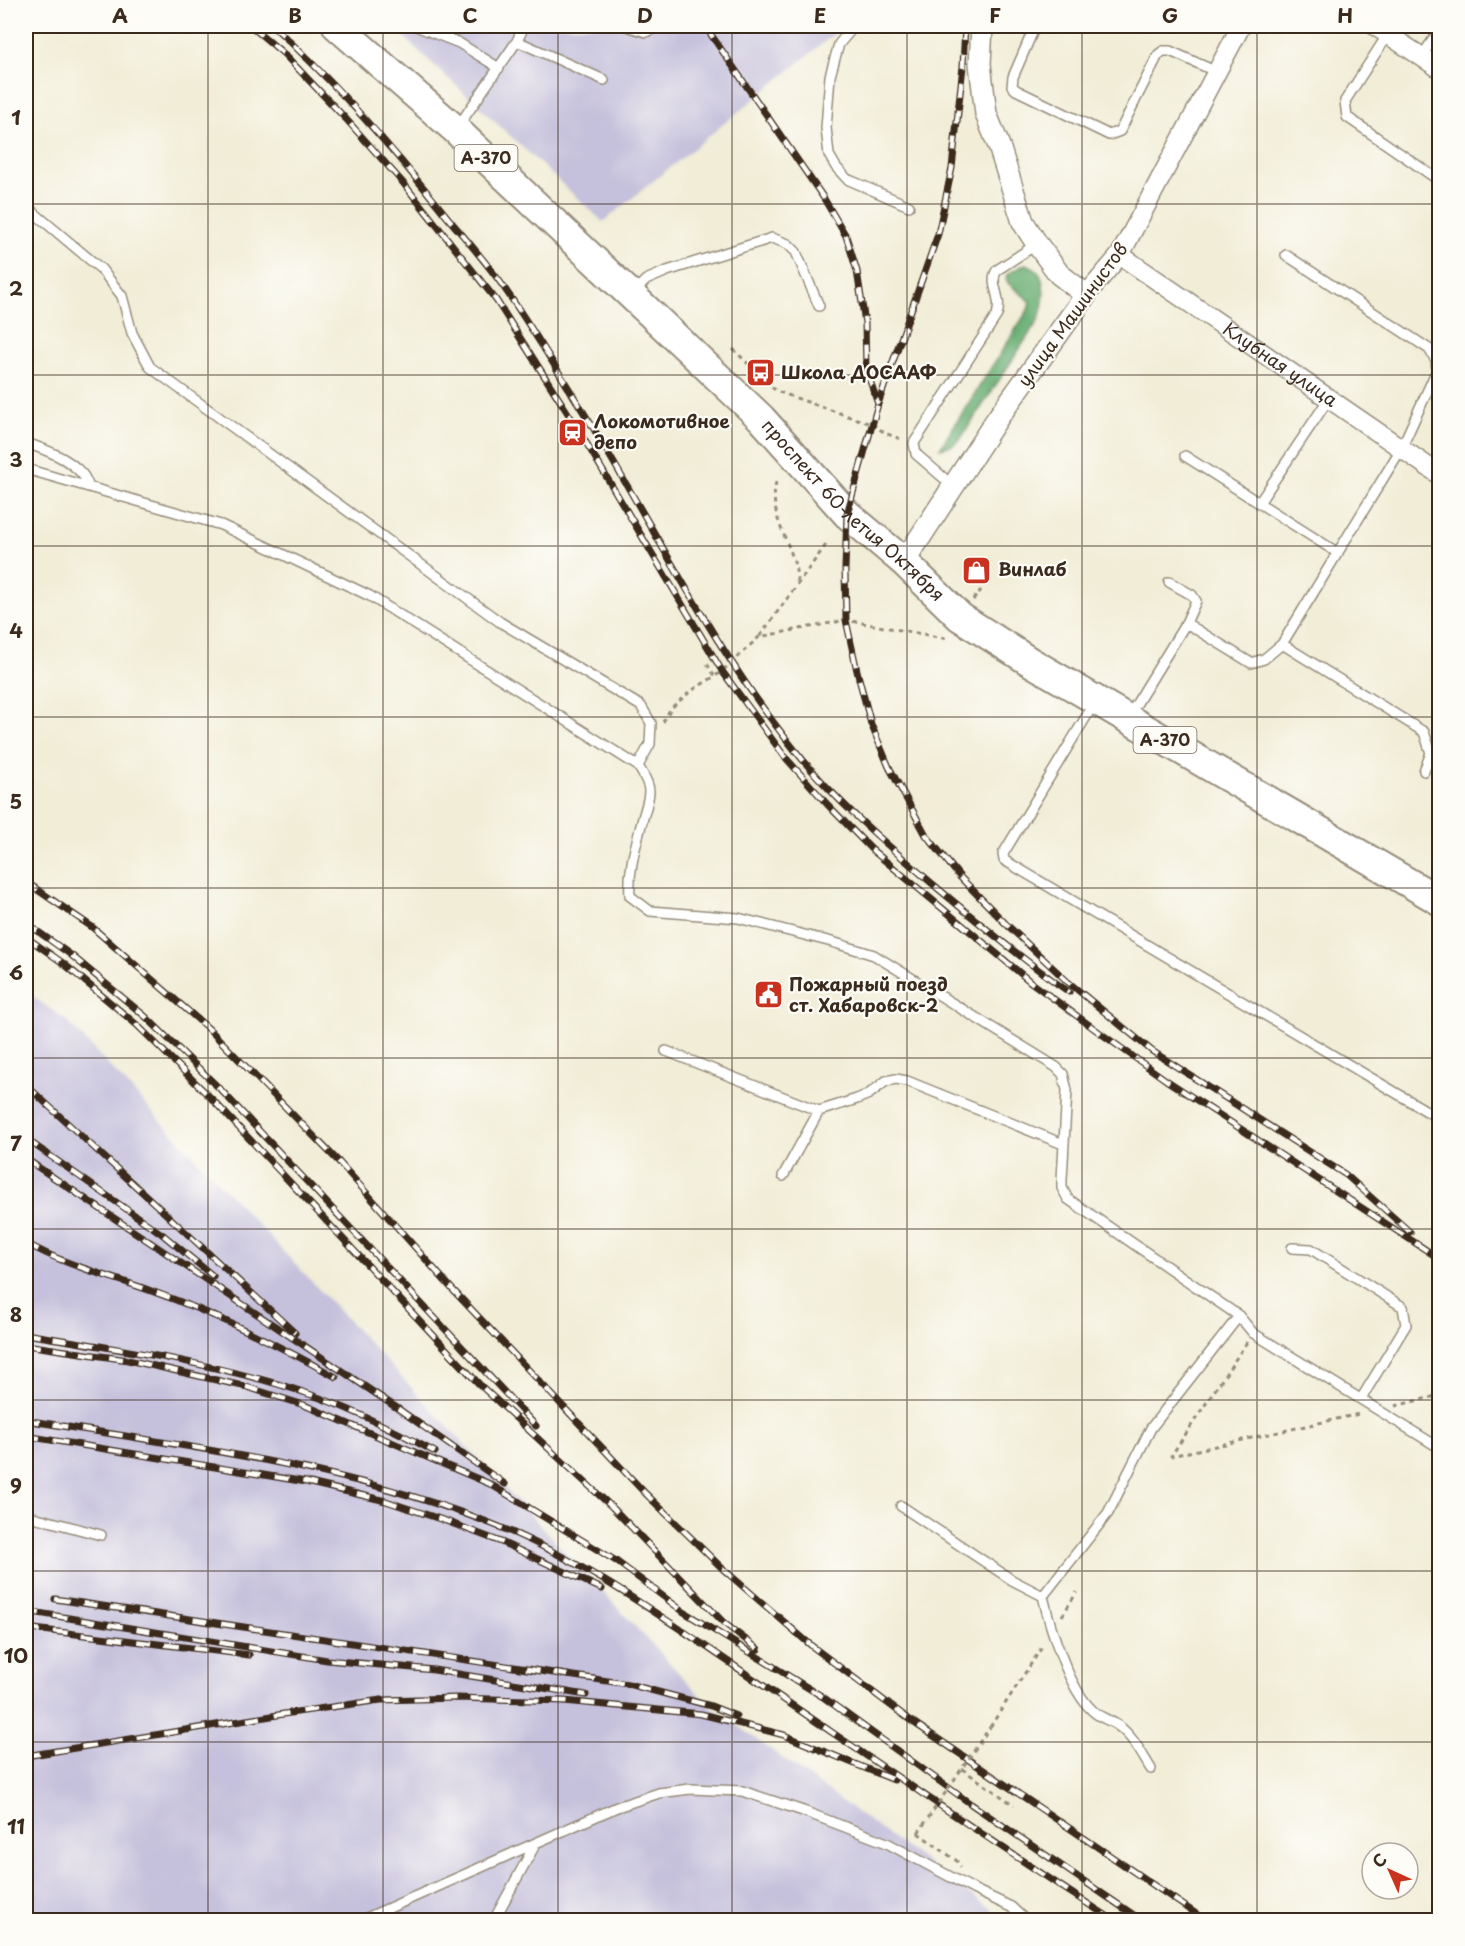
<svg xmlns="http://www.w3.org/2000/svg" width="1465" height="1946" viewBox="0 0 1465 1946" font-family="'Playpen Sans',sans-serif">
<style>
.industrial{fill:#c5c0db}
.forest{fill:#68ad72;stroke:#526c48;stroke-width:1.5}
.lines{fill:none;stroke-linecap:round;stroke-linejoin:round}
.service-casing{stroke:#968c7a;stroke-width:12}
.minor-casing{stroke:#968c7a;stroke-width:21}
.tertiary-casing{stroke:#968c7a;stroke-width:24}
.trunk-casing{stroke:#968c7a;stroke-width:32}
.path{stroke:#968c7a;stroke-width:3;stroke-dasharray:4.5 4.5;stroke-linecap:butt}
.service{stroke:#fff;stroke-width:9}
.minor{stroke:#fff;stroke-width:18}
.tertiary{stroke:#fff;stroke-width:21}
.trunk{stroke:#fff;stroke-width:28}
.rail-casing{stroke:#3b2a1e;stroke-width:7}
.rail{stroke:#fdfcf7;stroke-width:4.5;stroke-dasharray:14;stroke-linecap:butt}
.path-bridge{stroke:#968c7a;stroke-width:3;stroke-dasharray:4.5 4.5;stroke-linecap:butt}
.grid{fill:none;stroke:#3b2a1e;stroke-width:1.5;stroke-opacity:0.55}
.labels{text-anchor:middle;stroke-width:4.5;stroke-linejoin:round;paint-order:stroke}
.shield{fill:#fdfcf7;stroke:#75695f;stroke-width:1.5}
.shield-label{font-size:16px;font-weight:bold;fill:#3b2a1e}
.street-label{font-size:18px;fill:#3b2a1e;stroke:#fdfcf7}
.poi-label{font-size:18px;font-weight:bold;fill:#3b2a1e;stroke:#fdfcf7;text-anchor:start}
.neatline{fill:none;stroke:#3b2a1e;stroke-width:2}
.grid-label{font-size:20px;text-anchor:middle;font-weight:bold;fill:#3b2a1e}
</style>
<rect width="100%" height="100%" fill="#fdfcf7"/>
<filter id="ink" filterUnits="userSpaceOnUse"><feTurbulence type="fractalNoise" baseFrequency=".0167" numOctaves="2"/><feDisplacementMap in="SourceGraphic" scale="12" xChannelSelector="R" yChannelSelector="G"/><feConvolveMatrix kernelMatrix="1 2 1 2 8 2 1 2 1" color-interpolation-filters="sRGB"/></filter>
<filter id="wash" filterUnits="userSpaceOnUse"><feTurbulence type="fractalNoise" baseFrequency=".008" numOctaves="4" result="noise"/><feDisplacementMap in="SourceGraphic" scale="24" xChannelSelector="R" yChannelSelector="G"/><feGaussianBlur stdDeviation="1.35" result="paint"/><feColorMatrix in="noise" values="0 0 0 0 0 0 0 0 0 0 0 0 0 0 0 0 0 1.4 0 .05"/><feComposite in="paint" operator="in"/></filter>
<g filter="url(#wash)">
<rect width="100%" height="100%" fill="#f1edd7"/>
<!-- industrial -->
<path class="industrial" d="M392,26H844L603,222Z
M26,992L66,1020L710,1706L1006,1920H26Z"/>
<!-- forest -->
<path class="forest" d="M1025,264C1050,270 1045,303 1038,321L961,438L953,445L940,448L1028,310L1030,301L1009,284L1006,279L1007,274Z"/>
</g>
<g filter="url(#ink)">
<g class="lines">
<defs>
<path id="service" d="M416,26L459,43L499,68
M626,26L646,32L659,26
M854,26L839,44L830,76L826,128L829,155L836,167L847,179L909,206
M1035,26L1013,77L1012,86L1016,90L1109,135L1120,131L1158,55L1163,51H1170L1217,72
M1388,34L1345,101L1347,117L1440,181
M517,41L604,80
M1421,57L1440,30
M457,128L517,41L524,26
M26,206L101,269L122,296L132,333L150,367L500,622L641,706L651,723L650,744L638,766
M1286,255L1429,349L1436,360L1437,370L1401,449L1282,644L1424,732L1431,753L1424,771
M633,293L646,280L667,271L772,238L788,244L796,252L819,306
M26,443C44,449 69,458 82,474C85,477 87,483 89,487
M1185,456L1338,553
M26,469L221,525L370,596L638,766C642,773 649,782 649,791C649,800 645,810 643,818C636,845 628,869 630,896L650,911L738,918L832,942L874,955L1056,1067L1063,1074L1067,1090L1062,1179V1188L1068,1199L1239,1316L1253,1333L1435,1445H1440
M953,486L916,454L914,443L997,315C1003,296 988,284 997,270L1037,244
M1259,503L1328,400
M1169,582L1192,595L1196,601L1186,623
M1095,702L1003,854L1004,860L1440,1119
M1129,716L1186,623L1251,663L1264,659L1282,644
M666,1051L819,1111L857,1099L869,1094L886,1081L896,1079L907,1081L1063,1144
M783,1176L819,1111
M1292,1248L1311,1249L1403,1307L1406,1325L1361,1399
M901,1506L1012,1580L1043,1596C1050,1627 1069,1690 1093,1711C1099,1717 1109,1720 1117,1725C1133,1736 1141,1753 1151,1769
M26,1515L101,1535
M1043,1596L1108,1513L1151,1428L1239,1316
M362,1920L617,1807L659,1793L690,1789L742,1791L803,1811L887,1843L975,1890L1011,1907L1025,1920
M494,1920L536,1843"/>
<g id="minor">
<path d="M1375,26L1440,69"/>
<path id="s1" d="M1120,255L1440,475"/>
<path d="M1086,295L1120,255L1241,26"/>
</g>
<path id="tertiary" d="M904,562L997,419L1086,295L1059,274L1037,244L1023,222L999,146L986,114L980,64L982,26"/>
<g id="trunk">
<path id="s2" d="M337,26L456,130L631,295L761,418L847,514L904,562L960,617L1029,661L1440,901"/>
</g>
</defs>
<!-- service casing -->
<use href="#service" class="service-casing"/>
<!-- minor casing -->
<use href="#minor" class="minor-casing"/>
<!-- tertiary casing -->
<use href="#tertiary" class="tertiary-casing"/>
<!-- trunk casing -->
<use href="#trunk" class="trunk-casing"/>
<!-- path -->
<path class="path" d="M733,349L776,391L874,425L885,433L903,440
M776,482C767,522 798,547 797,584
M973,600L981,590
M760,636L828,542
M707,664L715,676
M663,722L671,708L691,691L720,673L759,637L846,620L944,638L947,634
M1247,1342L1171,1456L1359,1414
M1395,1406L1440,1395
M1062,1616L1077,1592
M990,1727L1044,1644
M962,1769L1014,1805
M918,1833L957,1861L961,1867"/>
<!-- service -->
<use href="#service" class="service"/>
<!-- minor -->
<use href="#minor" class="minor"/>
<!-- tertiary -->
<use href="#tertiary" class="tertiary"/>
<!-- trunk -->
<use href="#trunk" class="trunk"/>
<defs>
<path id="rail" d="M251,26L284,54L346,119L404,184L496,300L578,429L722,671L785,757L827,804L871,849L1032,983L1103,1035L1166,1080L1440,1259
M273,26C337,84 394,150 448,218C468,242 490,266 507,292C536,334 562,378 589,421C656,531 713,648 794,749C835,801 885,843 935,886C979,923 1022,959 1069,992
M705,26L823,197L846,236L857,271L865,323L866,369L878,404
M965,26L963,66L952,168L938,234L878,404L847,514L845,568L846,620L857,671L871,724L889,767L926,835L960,877L1005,923L1068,982L1152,1051L1346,1175L1410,1232
M26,882L92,927L210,1030L339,1162L453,1290L644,1492L723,1569L813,1647L910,1720L1205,1920
M26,923L71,955L146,1017L220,1089L536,1426
M26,937L63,963L137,1025L211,1098L480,1385L612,1507L724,1623L758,1649
M26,1085L295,1333
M26,1139L162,1234L213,1276
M26,1159L397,1408L505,1484
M26,1243C66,1266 111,1276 154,1292C217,1314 277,1345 336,1377
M26,1334C119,1349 216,1363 306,1393C348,1407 396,1431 435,1452
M26,1345L128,1360L247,1387L304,1405L490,1484L616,1561L684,1612L823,1697L971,1804L1141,1920
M26,1420C187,1447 354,1466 507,1530C594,1567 680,1629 758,1682C876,1762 993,1843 1113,1920
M26,1436L306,1482L386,1501L446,1521L501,1542L602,1589
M55,1599L628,1684L711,1706L736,1716
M26,1611L327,1660L434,1670L586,1695
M26,1628L249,1655
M26,1756L290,1713L381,1700L457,1698L564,1701L701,1714L784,1735L894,1780"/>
</defs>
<!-- rail casing -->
<use href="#rail" class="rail-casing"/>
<!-- rail -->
<use href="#rail" class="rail"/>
<!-- path-bridge -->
<path class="path-bridge" d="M918,1833L990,1727"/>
</g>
</g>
<!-- grid -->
<path class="grid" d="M208,26V1920M383,26V1920M558,26V1920M732,26V1920M907,26V1920M1082,26V1920M1257,26V1920M26,204H1440M26,375H1440M26,546H1440M26,717H1440M26,888H1440M26,1058H1440M26,1229H1440M26,1400H1440M26,1571H1440M26,1742H1440"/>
<!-- icons -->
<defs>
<symbol id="bus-square" viewBox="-11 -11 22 22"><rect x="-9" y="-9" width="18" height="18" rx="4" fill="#c8321e" stroke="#fdfcf7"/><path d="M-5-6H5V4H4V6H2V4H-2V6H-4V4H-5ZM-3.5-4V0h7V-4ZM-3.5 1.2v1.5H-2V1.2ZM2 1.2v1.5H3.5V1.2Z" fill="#fff"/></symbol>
<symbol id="station-square" viewBox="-11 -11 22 22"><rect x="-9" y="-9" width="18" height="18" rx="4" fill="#c8321e" stroke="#fdfcf7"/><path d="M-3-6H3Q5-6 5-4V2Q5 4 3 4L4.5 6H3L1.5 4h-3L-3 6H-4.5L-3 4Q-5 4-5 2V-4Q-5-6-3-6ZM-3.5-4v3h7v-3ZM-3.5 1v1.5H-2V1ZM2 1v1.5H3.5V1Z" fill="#fff"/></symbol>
<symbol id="shop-square" viewBox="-11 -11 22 22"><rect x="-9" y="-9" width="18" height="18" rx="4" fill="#c8321e" stroke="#fdfcf7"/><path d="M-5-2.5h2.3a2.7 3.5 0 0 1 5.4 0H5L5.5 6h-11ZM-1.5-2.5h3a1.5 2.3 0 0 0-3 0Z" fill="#fff"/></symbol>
<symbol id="civic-square" viewBox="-11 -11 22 22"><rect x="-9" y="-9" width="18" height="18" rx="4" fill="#c8321e" stroke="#fdfcf7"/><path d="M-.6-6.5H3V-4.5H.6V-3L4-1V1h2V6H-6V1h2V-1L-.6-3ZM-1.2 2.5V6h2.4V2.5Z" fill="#fff"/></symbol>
</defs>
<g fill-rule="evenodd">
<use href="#bus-square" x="744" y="356" width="33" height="33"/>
<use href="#station-square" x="556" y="416" width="33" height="33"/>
<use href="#shop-square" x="960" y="554" width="33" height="33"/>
<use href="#civic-square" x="752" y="978" width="33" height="33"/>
</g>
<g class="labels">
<!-- shield labels -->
<g class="shield">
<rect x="454.5" y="145" width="63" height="26" rx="4.5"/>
<rect x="1133.5" y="727" width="63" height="26" rx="4.5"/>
</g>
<g class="shield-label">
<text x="486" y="164">А-370</text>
<text x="1165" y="746">А-370</text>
</g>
<!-- street labels -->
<g class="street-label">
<text transform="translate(1073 315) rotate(-54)" y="6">улица Машинистов</text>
<text dy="6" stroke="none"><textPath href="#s1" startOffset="194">Клубная улица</textPath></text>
<text dy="6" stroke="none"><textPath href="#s2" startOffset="708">проспект 60-летия Октября</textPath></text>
</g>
<!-- poi labels -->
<g class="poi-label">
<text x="781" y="379">Школа ДОСААФ</text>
<text x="594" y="428">Локомотивное<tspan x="594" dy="21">депо</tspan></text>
<text x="998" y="576">Винлаб</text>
<text x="789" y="991">Пожарный поезд<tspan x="789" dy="21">ст. Хабаровск-2</tspan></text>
</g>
</g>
<!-- margin -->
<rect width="1465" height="1946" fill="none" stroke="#fdfcf7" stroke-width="66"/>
<!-- north arrow -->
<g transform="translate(1390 1871) rotate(315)"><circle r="28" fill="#fdfcf7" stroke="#afa8a0" stroke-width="1.5"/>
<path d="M0-4.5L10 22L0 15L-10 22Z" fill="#c8321e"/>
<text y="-9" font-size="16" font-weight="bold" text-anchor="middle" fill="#3b2a1e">С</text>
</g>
<rect x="33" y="33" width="1399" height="1880" class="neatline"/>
<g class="grid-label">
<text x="120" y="23">A</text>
<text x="295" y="23">B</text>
<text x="470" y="23">C</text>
<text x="645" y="23">D</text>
<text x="820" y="23">E</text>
<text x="995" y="23">F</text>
<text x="1170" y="23">G</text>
<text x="1345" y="23">H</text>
<text x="16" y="125">1</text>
<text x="16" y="296">2</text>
<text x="16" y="467">3</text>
<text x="16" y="638">4</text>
<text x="16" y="809">5</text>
<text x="16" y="980">6</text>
<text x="16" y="1151">7</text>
<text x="16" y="1322">8</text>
<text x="16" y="1493">9</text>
<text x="16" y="1663">10</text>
<text x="16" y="1834">11</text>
</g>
</svg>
